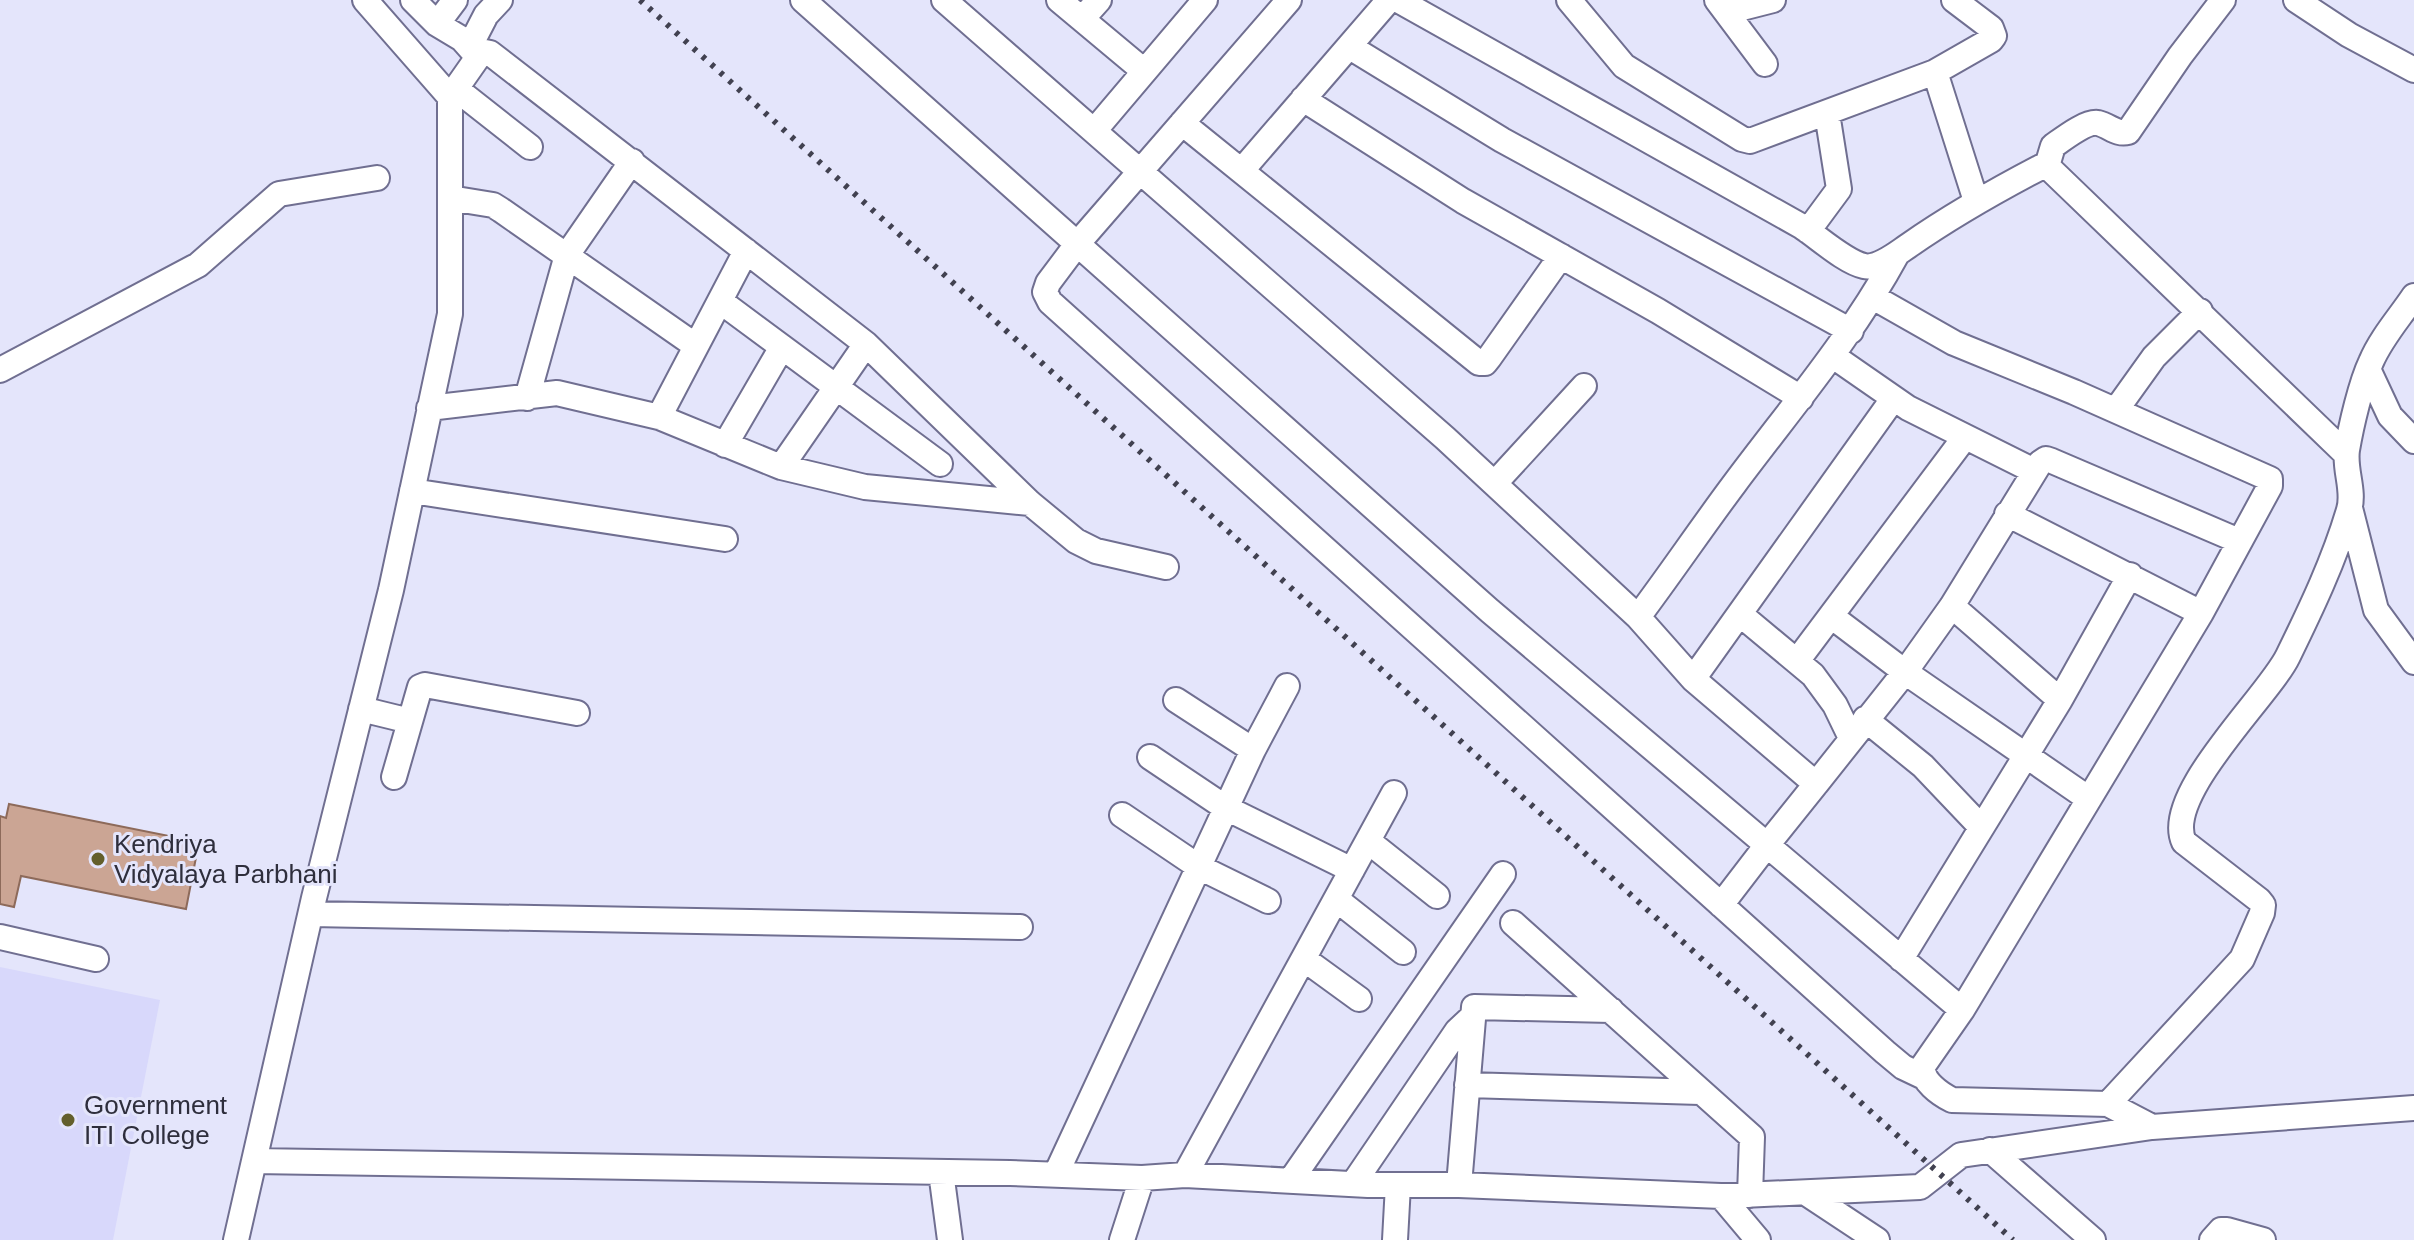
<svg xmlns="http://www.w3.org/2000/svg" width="2414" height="1240" viewBox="0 0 2414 1240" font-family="Helvetica,sans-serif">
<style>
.built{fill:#d8d8fb}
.building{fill:#cba594;stroke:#8d6a5a;stroke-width:2}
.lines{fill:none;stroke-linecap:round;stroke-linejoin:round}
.minor-casing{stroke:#706f91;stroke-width:28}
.minor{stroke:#fff;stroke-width:24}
.rail{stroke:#414150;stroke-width:6;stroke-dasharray:4 8;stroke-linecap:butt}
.poi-dot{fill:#635f2c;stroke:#e4e5fb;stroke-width:3}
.labels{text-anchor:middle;stroke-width:6;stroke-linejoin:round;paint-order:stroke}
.poi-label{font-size:26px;fill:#2e2e3c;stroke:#e4e5fb;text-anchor:start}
</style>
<rect width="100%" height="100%" fill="#e4e5fb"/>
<!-- built -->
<path class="built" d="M0,967L160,1000L113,1240H0Z"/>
<!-- building -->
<path class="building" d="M9,804L199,842L186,909L21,876L14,907L0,904V816L6,818Z"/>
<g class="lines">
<defs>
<path id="minor" d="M413,0L437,24L462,39L478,57
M803,0L1490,611L1767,845L1816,784L1693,679L1638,617L1445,438L944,0
M1059,0L1144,71
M1289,0L1078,243L1048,283L1045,292L1050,302L1885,1052L1903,1067L1924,1077
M1398,0L1801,226C1818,237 1845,262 1864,266C1878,269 1896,254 1908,246C1951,216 1995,191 2041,167L2047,166L2346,454
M1569,0L1624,66L1742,139L1750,141L1935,72L1991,40L1994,36L1991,28L1954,0
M1717,0L1765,64
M2296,0L2349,35L2414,70
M1726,12L1773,0
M1082,19L1099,0
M437,24L455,0
M470,46L486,15L500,0
M1350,47L1502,140L1851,331
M1935,72L1976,201
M455,88L530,147
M450,97L478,57L485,52L490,53L866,344L1030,503L1076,541L1096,551L1166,567
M1303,99L1463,201L1658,311L1801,398
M1182,123L1479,363H1485L1489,358L1561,256
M1094,131L1205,0
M2047,166L2053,146C2063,139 2086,121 2098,123C2110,126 2117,135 2128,132L2180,56L2223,0
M1243,169L1389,0
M450,198L493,205L501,210L696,346
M1808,231L1839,189L1827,113
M1873,297L1954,343L2074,392L2270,479V486L2201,613L1962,1010L1923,1066C1921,1081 1940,1094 1952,1100L2108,1104L2152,1127
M720,301L940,464
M1833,356L1908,408L2034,471
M2368,369L2390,416L2414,441
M0,370L198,265L279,194L377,178
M527,398L567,255L632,161
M429,408L557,393L659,417L781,467L865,487L1030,503
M2116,410L2154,357L2200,311
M659,417L746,251
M725,445L782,347
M781,467L866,344
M1495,483L1584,386
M412,491L725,539
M2350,508L2376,610L2414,662
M2007,514L2201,613
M1952,606L2060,700
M1741,615L1813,675L1835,705L1851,738
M1831,616L1905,672L2089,799
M1638,617C1671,573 1702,527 1735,483C1791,408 1852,337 1897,254
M1797,661L1965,437
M1693,679L1893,399
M1176,700L1253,750
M361,709L410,721
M1865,719L1923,766L1981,827
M1150,757L1226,808L1352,870
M394,777L420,687L425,685L577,713
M1816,784L1905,672L1952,606L2040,463L2046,459L2052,461L2239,541
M1122,815L1199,867L1268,901
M1368,841L1437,896
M1336,899L1403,952
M1721,905L1767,845L1962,1010
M311,914L1020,927
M1513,923L1752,1137L1750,1195
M0,937L96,959
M1304,959L1359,999
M1901,959L2060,700L2130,575
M1467,1085L1700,1092
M2108,1104L2242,959L2262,913L2263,905L2259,900L2184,842C2162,795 2269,696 2288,656C2311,609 2334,561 2349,510C2355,491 2344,470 2347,450C2351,426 2361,383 2371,362C2381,338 2400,317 2414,296
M1990,1150L2093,1240
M254,1161L1010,1173L1142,1178L1185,1175L1368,1185H1459L1721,1196L1920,1187L1961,1155L2152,1127L2414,1108
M941,1172L950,1240
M1056,1174L1253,750L1287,686
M1185,1175L1394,793
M1291,1180L1503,874
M1353,1184L1457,1031L1472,1017
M1459,1185L1474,1007L1611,1010
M1806,1193L1877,1240
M1721,1196L1758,1240
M236,1240L314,898L391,590L450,314V97L365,0
M1122,1240L1142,1178
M1395,1240L1398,1185
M2212,1240L2221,1230H2227L2263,1240"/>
</defs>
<!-- minor casing -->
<use href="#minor" class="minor-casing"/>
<!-- minor -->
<use href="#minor" class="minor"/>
<!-- rail -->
<path class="rail" d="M640,0L2013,1240"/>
</g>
<!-- markers -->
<g class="poi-dot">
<circle cx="98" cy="859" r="8"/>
<circle cx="68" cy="1120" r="8"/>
</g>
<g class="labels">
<!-- poi labels -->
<g class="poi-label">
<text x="114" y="853">Kendriya<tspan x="114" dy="30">Vidyalaya Parbhani</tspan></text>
<text x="84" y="1114">Government<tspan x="84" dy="30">ITI College</tspan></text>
</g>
</g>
</svg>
